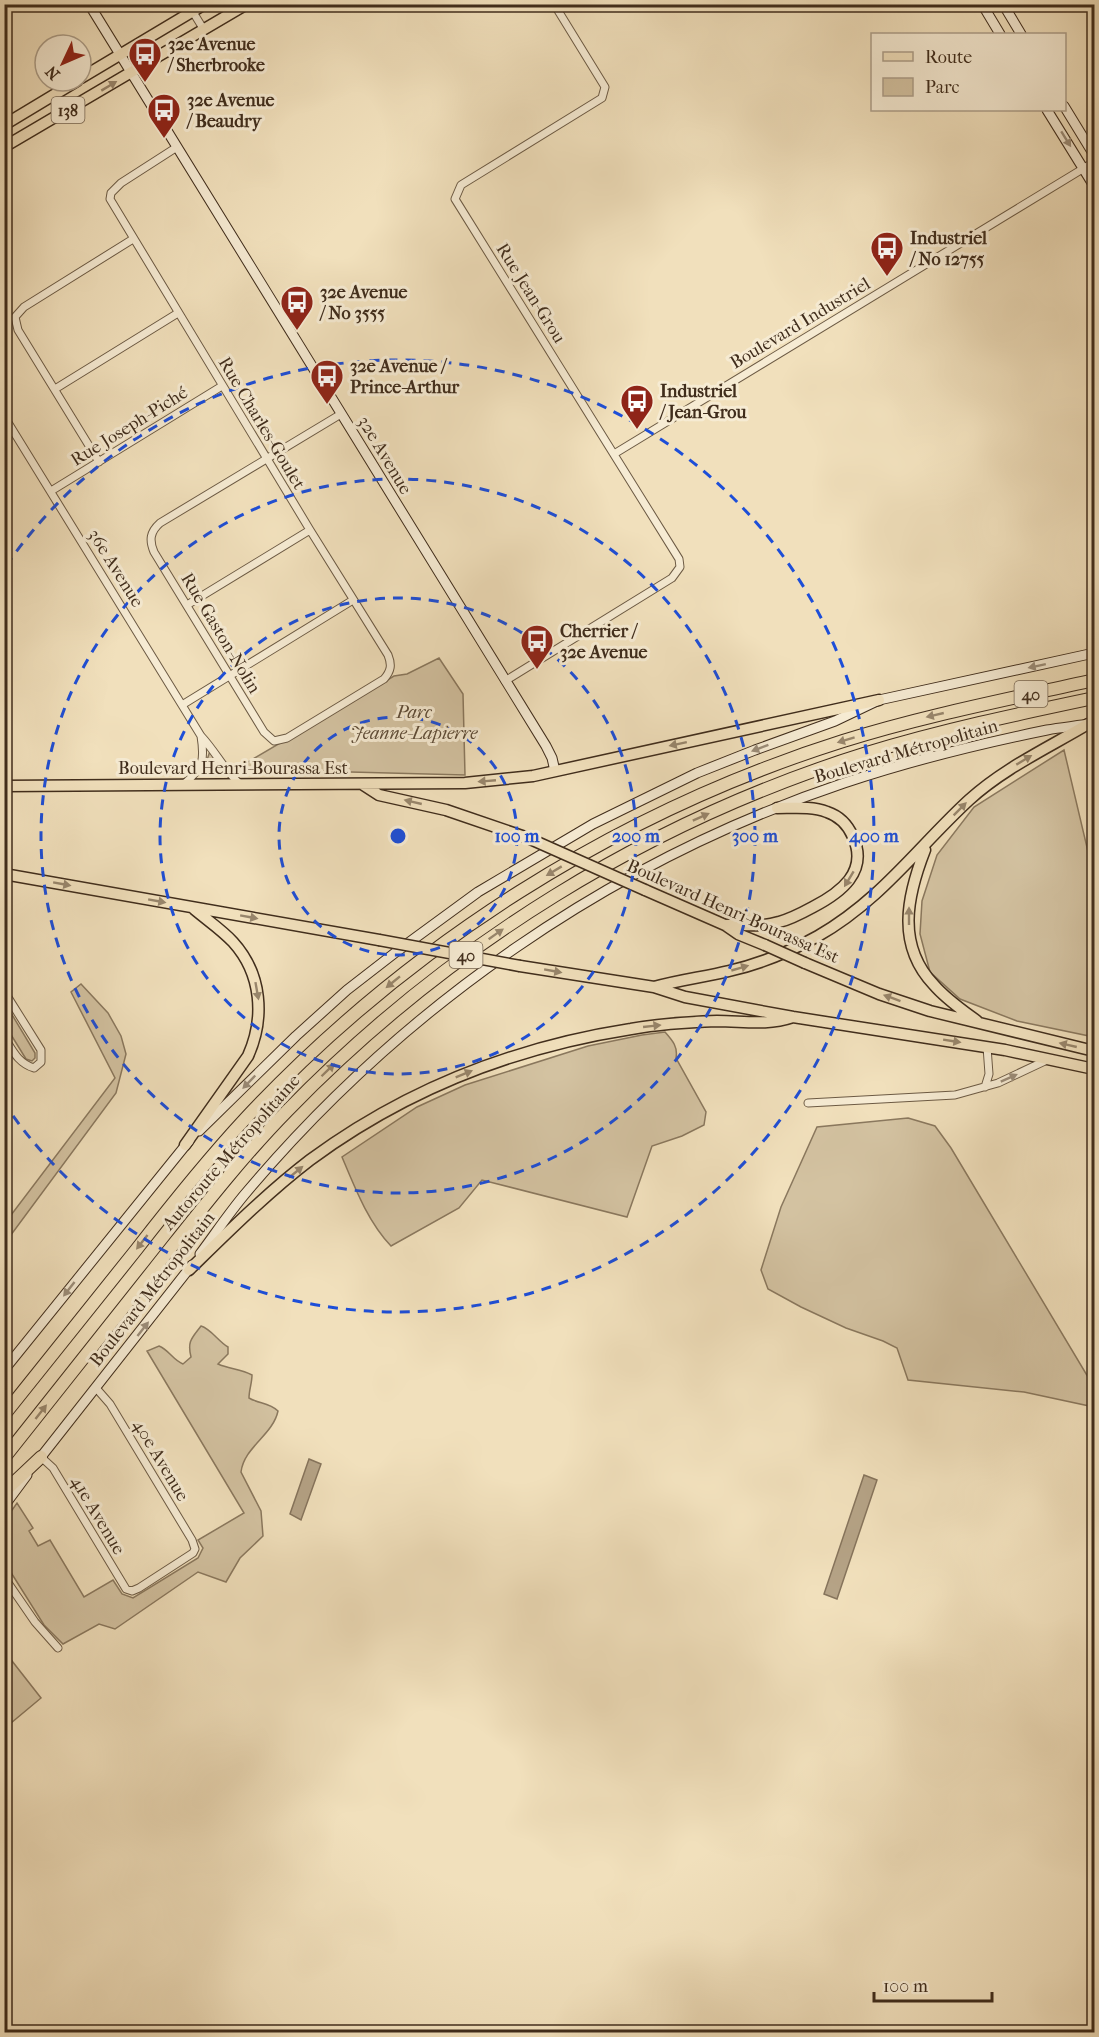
<svg xmlns="http://www.w3.org/2000/svg" width="1099" height="2037" viewBox="0 0 1099 2037" font-family="'IM FELL French Canon',serif">
<style>
.green{fill:#d3c2a1;stroke:#8a785e;stroke-width:1.5}
.water{fill:#b5a386;stroke:#86745c;stroke-width:1.5}
.lines{fill:none;stroke-linecap:round;stroke-linejoin:round}
.street-casing{stroke:#6c5a44;stroke-width:9}
.secondary-casing{stroke:#402d1c;stroke-width:11}
.primary-casing{stroke:#402d1c;stroke-width:13}
.highway-casing{stroke:#402d1c;stroke-width:14}
.street{stroke:#f6ebd3;stroke-width:7}
.secondary{stroke:#f6ebd3;stroke-width:9}
.primary{stroke:#f1e0bc;stroke-width:10}
.highway{stroke:#f1e0bc;stroke-width:12}
.primary-bridge-casing{stroke:#402d1c;stroke-width:13;stroke-linecap:butt}
.primary-bridge{stroke:#f1e0bc;stroke-width:10}
.oneway{fill:#98866c}
.oneway2{fill:#9b8c78}
.ring{fill:none;stroke:#1d4ed8;stroke-width:3;stroke-dasharray:10 8}
.labels{text-anchor:middle;stroke-width:6;stroke-linejoin:round;paint-order:stroke}
.shield{fill:#f6ebd3;stroke:#776653;stroke-width:1.5}
.shield-label{font-size:16px;font-weight:bold;fill:#402d1c}
.poi-label{font-size:18px;font-weight:bold;fill:#402d1c;stroke:#f6ebd3;text-anchor:start}
.street-label{font-size:18px;fill:#402d1c;stroke:#f6ebd3}
.park-label{font-size:18px;font-style:italic;fill:#5d4b37;stroke:#f6ebd3}
.centre{fill:#1d4ed8;stroke:#f6ebd3;stroke-width:3}
.ring-label{font-size:18px;text-anchor:middle;font-weight:bold;fill:#1d4ed8;stroke:#f6ebd3;stroke-width:6;stroke-linejoin:round;paint-order:stroke}
</style>
<rect width="100%" height="100%" fill="#f1e0bc"/>
<filter id="stains"><feTurbulence type="fractalNoise" baseFrequency=".00333" numOctaves="4"/><feColorMatrix values="0 0 0 0 .2 0 0 0 0 .09 0 0 0 0 .02 0 0 0 .5 -.17"/></filter>
<radialGradient id="worn" r=".72"><stop offset=".6" stop-color="#630" stop-opacity="0"/><stop offset="1" stop-color="#630" stop-opacity=".3"/></radialGradient>
<!-- green -->
<path class="green" d="M439,658L463,694L465,775L236,769L394,676L407,674Z
M1064,750L1094,877V1037L1017,1021L960,999L930,972L920,934L922,901L937,855L974,807Z
M210,751L211,753L225,775H200L204,769Z
M81,984L108,1013L121,1036L126,1054L116,1093L5,1243V1223L115,1078L71,992Z
M5,1003L35,1053V1058L32,1061L26,1059L5,1025Z
M665,1032C673,1041 678,1047 676,1058L706,1112L704,1125L682,1136L652,1146L627,1217L482,1180L459,1208L391,1246C368,1222 355,1188 342,1157L417,1107L465,1085L588,1046L642,1035Z
M908,1118L935,1126L951,1148L1094,1387V1407L1024,1392L908,1380L897,1348L883,1341L846,1328L801,1307L768,1289L761,1270L781,1207L817,1127Z
M201,1326C211,1329 218,1341 228,1347V1354L218,1364C229,1369 241,1369 252,1375C252,1383 249,1390 249,1398C259,1404 269,1402 278,1411C273,1435 244,1447 241,1472L261,1511L263,1536L240,1558L226,1582L198,1572L115,1629L99,1624L63,1644L44,1625L5,1563V1520L17,1503L33,1528L29,1531L38,1546L50,1540L84,1597L113,1580L122,1594L133,1598L198,1558L203,1548L198,1540L244,1513L147,1351L159,1346C169,1350 173,1360 183,1364L191,1357C187,1341 192,1338 201,1326Z
M5,1652L41,1698L5,1728H4Z"/>
<!-- water -->
<path class="water" d="M309,1459L321,1464L301,1520L290,1514Z
M864,1475L877,1480L837,1599L824,1594Z"/>
<g class="lines">
<defs>
<path id="street" d="M188,4L204,30
M177,147L121,183L111,193L110,199L310,530L388,655C392,665 391,671 384,679L287,738L274,741L264,732L154,552C149,540 150,532 160,523L341,414
M55,389L178,313
M4,416L201,736C216,752 224,770 240,784
M614,454L1094,162
M99,462L18,330L15,317L24,307L133,239
M51,491L222,386
M187,605L310,530
M505,681L672,578L680,567L679,559L455,199L461,185L602,98L605,87L554,4
M182,705L353,600
M184,784C203,768 205,761 201,736
M4,991L41,1050V1062L34,1068C18,1063 13,1051 4,1037
M985,1087L989,1074L987,1047
M808,1103L955,1095L998,1083L1047,1060
M41,1457L53,1468L126,1589L132,1591L139,1588L193,1553L195,1549L192,1540L110,1404L96,1388
M4,1577L35,1622L58,1648"/>
<path id="secondary" d="M89,4L546,746L552,758L555,771
M982,4L1000,34
M1003,4L1021,34
M1064,106L1094,155
M1047,110L1094,186
M199,1131L296,1036L347,990L396,952L478,892L593,824L697,773L755,750L835,721L879,700L1094,653
M200,1254C215,1234 229,1213 245,1194C403,1006 611,861 844,783C910,761 978,744 1047,730C1063,727 1079,726 1094,723
M4,1370L189,1141
M37,1462L192,1265
M4,1506L27,1475"/>
<path id="primary" d="M81,78L205,4
M4,125L77,81
M4,147L247,4
M362,784L379,795L446,810L528,838
M4,786L465,783L533,776L879,700
M925,850C907,896 896,945 934,985C946,999 962,1010 977,1021
M4,874L379,940
M645,890L725,925L738,934L765,945
M725,925C743,924 761,928 779,922C791,919 802,913 813,907C840,893 869,872 853,837C848,825 839,816 827,812C812,806 793,808 777,808
M805,963L879,994L930,1011L1094,1051
M520,966L654,987L685,997L793,1017L1005,1050L1094,1069
M654,987C679,980 704,977 729,971C760,964 791,951 818,936C881,900 918,847 969,800C1004,768 1048,748 1088,724
M185,1145L248,1056C265,1018 262,974 233,942C222,930 207,920 194,909
M189,1270C228,1232 267,1193 310,1160C405,1090 515,1047 631,1029C659,1024 688,1022 717,1021C744,1021 766,1026 793,1017"/>
<path id="highway" d="M4,1415C48,1360 92,1305 136,1250C171,1205 206,1161 245,1119C408,945 615,813 843,741C926,715 1010,699 1094,680
M4,1458C54,1395 104,1332 154,1269C197,1215 239,1160 287,1111C447,946 648,821 867,753C942,730 1018,714 1094,698
M4,1492L41,1457"/>
</defs>
<!-- street casing -->
<use href="#street" class="street-casing"/>
<!-- secondary casing -->
<use href="#secondary" class="secondary-casing"/>
<!-- primary casing -->
<use href="#primary" class="primary-casing"/>
<!-- highway casing -->
<use href="#highway" class="highway-casing"/>
<!-- street -->
<use href="#street" class="street"/>
<!-- secondary -->
<use href="#secondary" class="secondary"/>
<!-- primary -->
<use href="#primary" class="primary"/>
<!-- highway -->
<use href="#highway" class="highway"/>
<defs>
<path id="primary-bridge" d="M528,838L645,890
M379,940L520,966
M765,945L805,963"/>
</defs>
<!-- primary-bridge casing -->
<use href="#primary-bridge" class="primary-bridge-casing"/>
<!-- primary-bridge -->
<use href="#primary-bridge" class="primary-bridge"/>
</g>
<!-- one-way arrows -->
<defs><path id="oneway-solid" d="M-6-.8H1V-3.2L6.5 0L1 3.2V.8H-6Z" transform="scale(1.5)"/></defs>
<g class="oneway">
<use href="#oneway-solid" transform="translate(109 86) rotate(-31)"/>
<use href="#oneway-solid" transform="translate(935 715) rotate(167)"/>
<use href="#oneway-solid" transform="translate(846 740) rotate(163)"/>
<use href="#oneway-solid" transform="translate(678 744) rotate(168)"/>
<use href="#oneway-solid" transform="translate(1024 760) rotate(-31)"/>
<use href="#oneway-solid" transform="translate(487 781) rotate(175)"/>
<use href="#oneway-solid" transform="translate(413 802) rotate(-167)"/>
<use href="#oneway-solid" transform="translate(960 809) rotate(-45)"/>
<use href="#oneway-solid" transform="translate(701 817) rotate(-24)"/>
<use href="#oneway-solid" transform="translate(554 871) rotate(149)"/>
<use href="#oneway-solid" transform="translate(849 879) rotate(121)"/>
<use href="#oneway-solid" transform="translate(62 884) rotate(10)"/>
<use href="#oneway-solid" transform="translate(157 901) rotate(10)"/>
<use href="#oneway-solid" transform="translate(909 916) rotate(-90)"/>
<use href="#oneway-solid" transform="translate(249 917) rotate(10)"/>
<use href="#oneway-solid" transform="translate(496 934) rotate(-35)"/>
<use href="#oneway-solid" transform="translate(740 968) rotate(-16)"/>
<use href="#oneway-solid" transform="translate(553 971) rotate(10)"/>
<use href="#oneway-solid" transform="translate(393 982) rotate(141)"/>
<use href="#oneway-solid" transform="translate(257 991) rotate(80)"/>
<use href="#oneway-solid" transform="translate(892 998) rotate(-160)"/>
<use href="#oneway-solid" transform="translate(652 1026) rotate(-6)"/>
<use href="#oneway-solid" transform="translate(952 1041) rotate(9)"/>
<use href="#oneway-solid" transform="translate(1068 1045) rotate(-167)"/>
<use href="#oneway-solid" transform="translate(328 1070) rotate(-44)"/>
<use href="#oneway-solid" transform="translate(464 1074) rotate(-22)"/>
<use href="#oneway-solid" transform="translate(296 1172) rotate(-39)"/>
<use href="#oneway-solid" transform="translate(142 1242) rotate(128)"/>
<use href="#oneway-solid" transform="translate(41 1412) rotate(-52)"/>
</g>
<g class="oneway2">
<use href="#oneway-solid" transform="translate(1066 139) rotate(58)"/>
<use href="#oneway-solid" transform="translate(1037 666) rotate(168)"/>
<use href="#oneway-solid" transform="translate(760 748) rotate(159)"/>
<use href="#oneway-solid" transform="translate(1009 1078) rotate(-24)"/>
<use href="#oneway-solid" transform="translate(249 1082) rotate(134)"/>
<use href="#oneway-solid" transform="translate(69 1289) rotate(128)"/>
<use href="#oneway-solid" transform="translate(143 1329) rotate(-52)"/>
</g>
<!-- distance rings -->
<g class="ring">
<circle cx="398" cy="836" r="119"/>
<circle cx="398" cy="836" r="238"/>
<circle cx="398" cy="836" r="357"/>
<path d="M6 566A476 476 0 1 1 6 1106"/>
</g>
<!-- icons -->
<defs>
<symbol id="bus-pin" viewBox="-11 -11 22 30"><path d="M0 17L-7.5 6A9.5 9.5 0 1 1 7.5 6Z" fill="#8f2418" stroke="#f6ebd3"/><path d="M-5-6H5V4H4V6H2V4H-2V6H-4V4H-5ZM-3.5-4V0h7V-4ZM-3.5 1.2v1.5H-2V1.2ZM2 1.2v1.5H3.5V1.2Z" fill="#fff"/></symbol>
</defs>
<g fill-rule="evenodd">
<use href="#bus-pin" x="126" y="35" width="38" height="52"/>
<use href="#bus-pin" x="145" y="91" width="38" height="52"/>
<use href="#bus-pin" x="868" y="229" width="38" height="52"/>
<use href="#bus-pin" x="278" y="283" width="38" height="52"/>
<use href="#bus-pin" x="308" y="357" width="38" height="52"/>
<use href="#bus-pin" x="618" y="382" width="38" height="52"/>
<use href="#bus-pin" x="518" y="622" width="38" height="52"/>
</g>
<g class="labels">
<!-- shield labels -->
<g class="shield">
<rect x="51.5" y="97" width="33" height="26" rx="4.5"/>
<rect x="1014.5" y="681" width="33" height="26" rx="4.5"/>
<rect x="449.5" y="942" width="33" height="26" rx="4.5"/>
</g>
<g class="shield-label">
<text x="68" y="116">138</text>
<text x="1031" y="700">40</text>
<text x="466" y="961">40</text>
</g>
<!-- poi labels -->
<g class="poi-label">
<text x="168" y="50">32e Avenue<tspan x="168" dy="21">/ Sherbrooke</tspan></text>
<text x="187" y="106">32e Avenue<tspan x="187" dy="21">/ Beaudry</tspan></text>
<text x="910" y="244">Industriel<tspan x="910" dy="21">/ No 12755</tspan></text>
<text x="320" y="298">32e Avenue<tspan x="320" dy="21">/ No 3555</tspan></text>
<text x="350" y="372">32e Avenue /<tspan x="350" dy="21">Prince-Arthur</tspan></text>
<text x="660" y="397">Industriel<tspan x="660" dy="21">/ Jean-Grou</tspan></text>
<text x="560" y="637">Cherrier /<tspan x="560" dy="21">32e Avenue</tspan></text>
</g>
<!-- street labels -->
<g class="street-label">
<text transform="translate(531 293) rotate(58)" y="6">Rue Jean-Grou</text>
<text transform="translate(800 323) rotate(-31)" y="6">Boulevard Industriel</text>
<text transform="translate(262 423) rotate(59)" y="6">Rue Charles-Goulet</text>
<text transform="translate(129 426) rotate(-32)" y="6">Rue Joseph-Piché</text>
<text transform="translate(385 455) rotate(59)" y="6">32e Avenue</text>
<text transform="translate(116 568) rotate(58)" y="6">36e Avenue</text>
<text transform="translate(221 633) rotate(59)" y="6">Rue Gaston-Nolin</text>
<text transform="translate(906 751) rotate(-16)" y="6">Boulevard Métropolitain</text>
<text x="233" y="774">Boulevard Henri-Bourassa Est</text>
<text transform="translate(733 911) rotate(24)" y="6">Boulevard Henri-Bourassa Est</text>
<text transform="translate(231 1152) rotate(-49)" y="6">Autoroute Métropolitaine</text>
<text transform="translate(152 1289) rotate(-52)" y="6">Boulevard Métropolitain</text>
<text transform="translate(161 1460) rotate(59)" y="6">40e Avenue</text>
<text transform="translate(98 1515) rotate(59)" y="6">41e Avenue</text>
</g>
<!-- park labels -->
<g class="park-label">
<text x="414" y="718">Parc<tspan x="414" dy="21">Jeanne-Lapierre</tspan></text>
</g>
</g>
<circle cx="398" cy="836" r="9" class="centre"/>
<g class="ring-label">
<text x="517" y="842">100 m</text>
<text x="636" y="842">200 m</text>
<text x="755" y="842">300 m</text>
<text x="874" y="842">400 m</text>
</g>
<!-- margin -->
<rect width="1099" height="2037" fill="none" stroke="#f1e0bc" stroke-width="24"/>
<rect x="6" y="6" width="1087" height="2025" fill="none" stroke="#402d1c" stroke-width="3"/>
<rect x="12" y="12" width="1075" height="2013" fill="none" stroke="#402d1c" stroke-width="1.5"/>
<!-- legend -->
<rect x="871" y="33" width="195" height="78" fill="#f6ebd3" stroke="#ad9f8a" stroke-width="1.5"/>
<rect x="883" y="52" width="30" height="9" fill="#f1e0bc" stroke="#ad9f8a" stroke-width="1.5"/>
<text x="925" y="63" font-size="18" fill="#402d1c">Route</text>
<rect x="883" y="78" width="30" height="18" fill="#d3c2a1" stroke="#ad9f8a" stroke-width="1.5"/>
<text x="925" y="93" font-size="18" fill="#402d1c">Parc</text>
<!-- north arrow -->
<g transform="translate(63 63) rotate(226)"><circle r="28" fill="#f6ebd3" stroke="#ad9f8a" stroke-width="1.5"/>
<path d="M0-4.5L10 22L0 15L-10 22Z" fill="#8f2418"/>
<text y="-9" font-size="16" font-weight="bold" text-anchor="middle" fill="#402d1c">N</text>
</g>
<!-- scale -->
<path d="M874 1992v9h118v-9" fill="none" stroke="#402d1c" stroke-width="3"/>
<text x="883" y="1992" font-size="18" fill="#402d1c" stroke="#f6ebd3" stroke-width="4.5" paint-order="stroke">100 m</text>
<rect width="100%" height="100%" filter="url(#stains)"/>
<rect width="100%" height="100%" fill="url(#worn)"/>
</svg>
